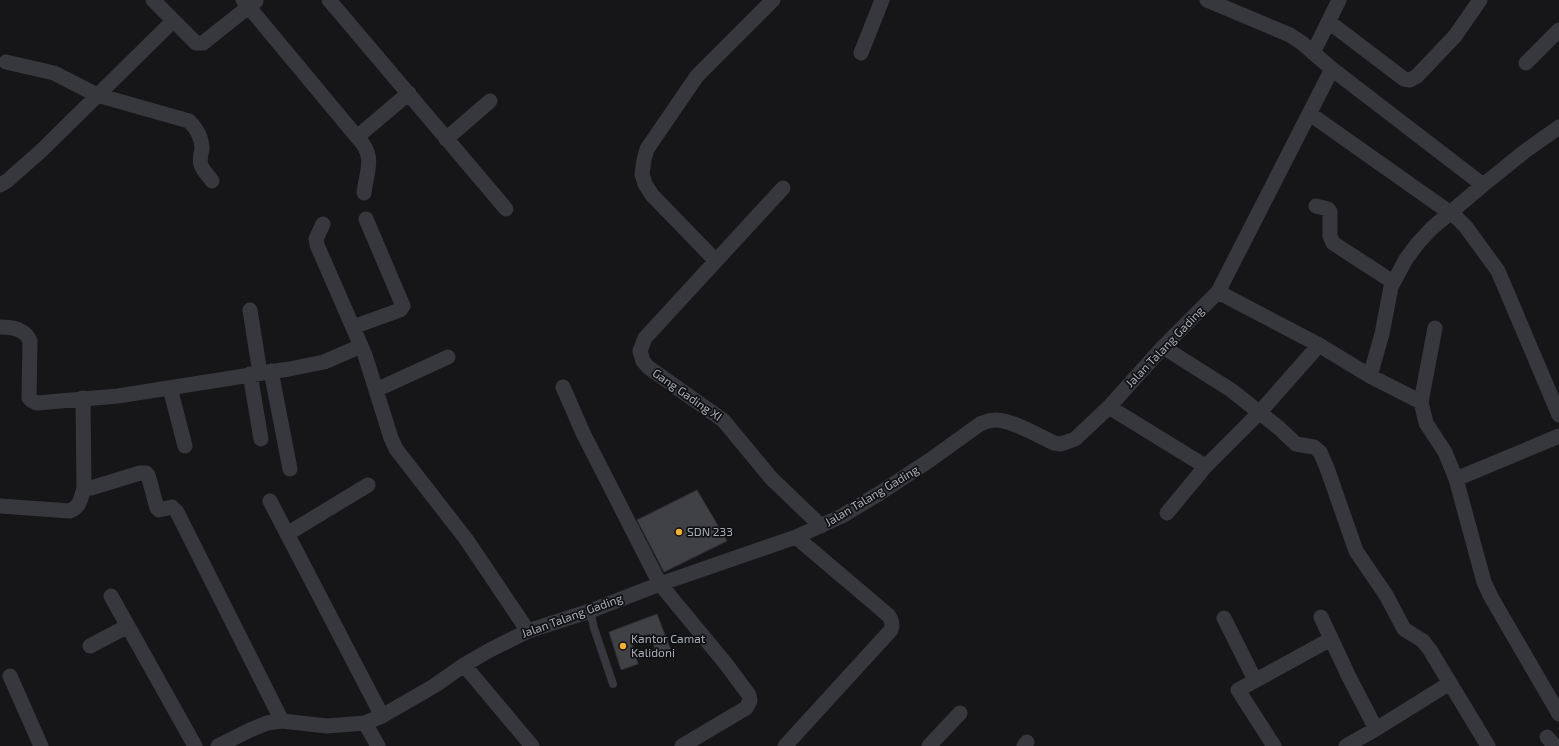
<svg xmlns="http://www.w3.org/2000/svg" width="1559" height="746" viewBox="0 0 1559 746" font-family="'Exo 2',sans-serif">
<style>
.building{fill:#404145;stroke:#303034}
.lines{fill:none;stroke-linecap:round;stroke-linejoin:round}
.service{stroke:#37383d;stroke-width:8}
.minor{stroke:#37383d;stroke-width:15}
.poi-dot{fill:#f2b134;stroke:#111113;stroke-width:1.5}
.labels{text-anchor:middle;stroke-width:3.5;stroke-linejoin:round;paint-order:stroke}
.street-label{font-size:12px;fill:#a8adb8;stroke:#111113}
.poi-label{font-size:12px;fill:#a8adb8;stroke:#111113;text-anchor:start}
</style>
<rect width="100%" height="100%" fill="#161618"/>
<!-- building -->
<path class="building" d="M697,490L727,541L664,572L637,520Z
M657,614L672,653L658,658L650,634L631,640L638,664L621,670L609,632Z"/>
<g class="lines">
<!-- service -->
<path class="service" d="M590,611L594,628L613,684"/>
<!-- minor -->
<path class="minor" d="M153,0L196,43H203L256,1
M243,0L357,137L409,93
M329,0L506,209
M1207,0L1290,35L1302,43L1332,69L1483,185
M1329,22L1404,79L1410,80L1417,76L1455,36L1480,0
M861,53L882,0
M1313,53L1339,0
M6,62L54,73L97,95L189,121C196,128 202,138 202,149C201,154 199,160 201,165C203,171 209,176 212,181
M1526,63L1559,30
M1310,114L1456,217L1466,227L1498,271L1559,415
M357,137C376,156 367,169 364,193
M446,139L490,101
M0,185L7,181L41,151L173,21
M783,188L645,338L640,351L643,361L648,367L723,420L771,478L821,526
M1316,206L1328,209L1330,212V236L1333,243L1393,282
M323,224L316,239L317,245L365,355L391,438L396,449L466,539L528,631
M716,261L652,195L645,184L642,174L644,160L647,149L697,76L773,0
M1218,292L1319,345L1370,376L1421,402L1426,423L1445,452L1456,479
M250,310L260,373
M0,327C13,327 25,329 30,341L29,398L31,400L37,403L118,396L289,369L324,362L361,346
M353,327L400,310L403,306L366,219
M1163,347L1231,390L1279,428L1296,444L1314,447L1320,452L1327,468L1356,551L1386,595L1404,629L1423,641L1430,650L1488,746
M271,371L290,469
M250,374L261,439
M1370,376L1382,334L1391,287L1406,259L1418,243L1432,228L1483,185L1524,152L1559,127
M563,387L583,433L660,584L726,664L749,695L750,701L746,708L682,746
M170,388L185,446
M376,390L448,357
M83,398L84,488H91L140,473H146L148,475L157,508L159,510L172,507L177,512L282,721
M1421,402L1435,328
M1109,407L1200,463L1205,467L1167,513
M1559,436L1456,479L1484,582L1491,597L1559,714
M1205,467L1260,412L1319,345
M270,501L382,716
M0,506L70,511C80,507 81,498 84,488
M287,534L368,485
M111,596L195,746
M1321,617L1349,677L1376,729
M1224,618L1255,680
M90,646L128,626
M464,665L532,746
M10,676L41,746
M365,723L378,746
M1547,737L1555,746
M218,746L250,730L267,723L282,721L327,726L365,723L382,716L434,686L464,665L490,650L528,631L590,611L660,584L796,537L842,516L880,493L930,460L980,424C985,422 989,420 995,420C1010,419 1039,436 1054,443L1061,444L1075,439L1109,407L1163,347L1218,292L1332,69
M785,746L891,630C893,624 892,620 888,615L796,537
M929,746L960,713
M1024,746L1027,742
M1274,746L1238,690L1331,639
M1346,746L1376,729L1450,683"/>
</g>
<!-- markers -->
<g class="poi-dot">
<circle cx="679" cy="532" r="4"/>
<circle cx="623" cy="646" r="4"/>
</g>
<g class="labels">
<!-- street labels -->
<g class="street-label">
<text transform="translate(1165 347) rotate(-46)" y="4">Jalan Talang Gading</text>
<text transform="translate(687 395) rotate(35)" y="4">Gang Gading XI</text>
<text transform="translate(872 496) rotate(-31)" y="4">Jalan Talang Gading</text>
<text transform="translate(572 616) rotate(-20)" y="4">Jalan Talang Gading</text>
</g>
<!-- poi labels -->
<g class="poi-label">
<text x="687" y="536">SDN 233</text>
<text x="631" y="643">Kantor Camat<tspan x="631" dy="14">Kalidoni</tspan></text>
</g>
</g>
</svg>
